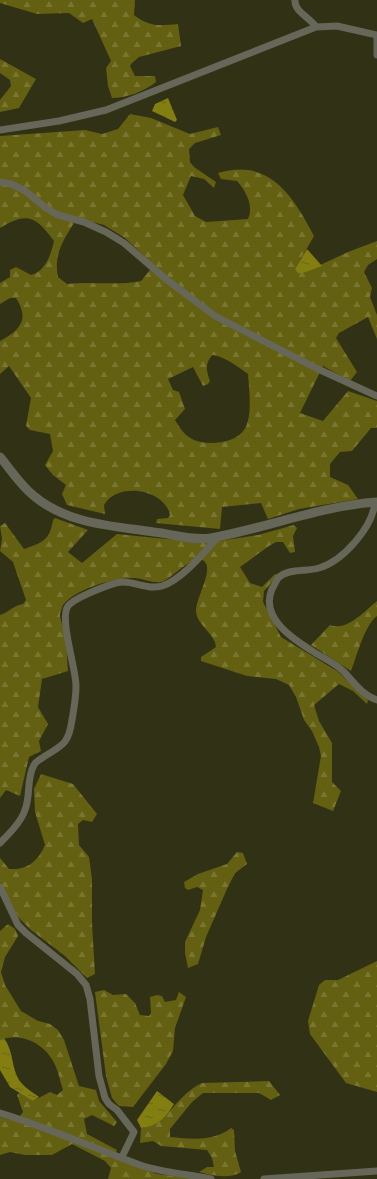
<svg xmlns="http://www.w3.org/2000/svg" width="377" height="1179" viewBox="0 0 377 1179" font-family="Quicksand,sans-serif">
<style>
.forest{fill:url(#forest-firs);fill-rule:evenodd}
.water{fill:url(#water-ripples)}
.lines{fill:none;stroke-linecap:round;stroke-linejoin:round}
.minor{stroke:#666659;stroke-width:7}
.tertiary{stroke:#666659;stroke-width:9}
</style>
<defs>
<pattern id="forest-firs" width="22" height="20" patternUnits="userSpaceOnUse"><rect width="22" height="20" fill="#636011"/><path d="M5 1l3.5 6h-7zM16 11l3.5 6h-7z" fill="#797632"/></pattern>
<pattern id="water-ripples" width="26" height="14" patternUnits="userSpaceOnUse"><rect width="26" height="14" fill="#827e10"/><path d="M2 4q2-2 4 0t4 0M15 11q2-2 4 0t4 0" fill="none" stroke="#686622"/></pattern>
</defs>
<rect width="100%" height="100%" fill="#313115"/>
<!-- forest -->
<path class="forest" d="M0,0H135L134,15C150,27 158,26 178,24L181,46L139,57L132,63L130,66L135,76H155L156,82C145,91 127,98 112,98L108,86L106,68L111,61L92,19L83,23L69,13L37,14L0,3Z
M0,59L36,79L19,108L0,112V100L11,86L10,80L0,73Z
M130,114L151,118L190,134L218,127L221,135L195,143L189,149L190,162L194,167L216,182L214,188L204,179L191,176L183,195L195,216L206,222L248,219C254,206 246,191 237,181L221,179L218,173C269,157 294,197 314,236L295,269L303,273L348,252L377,241V259L368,265L364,272L372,288L370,297L377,315V339L368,317L339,333L336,338L357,372L350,381L323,366L300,413L323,421L348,391L377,401V428H371L352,451L340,452L330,464V477L348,485L358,499L299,509L268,519L261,503L222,507L220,529L156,523L157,519L168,518L170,515C165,489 117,481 104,505L105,514L67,505L62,494L66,485L53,475L45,465L53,451L50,434L30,430L26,426L31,398L9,366L0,374V341C20,330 30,320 16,298H10L0,304V283L10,277V270L16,267L31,275C46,271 51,254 54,241C36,217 28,211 0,228V136L85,130L102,134L118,129ZM77,218L104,225L125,238L154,265L141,281C116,286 92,281 67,284L58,277C53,253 65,238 77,218ZM212,355C222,355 240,368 248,374C249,389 253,417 244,430C235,444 205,446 192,439C184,435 180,428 175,420L185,409L179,392L173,390L168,379L193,367L203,386L208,384L210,381C206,370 205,364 212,355Z
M55,518L88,530L68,552L82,563L117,534L206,543L258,535L294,525L297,528L293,536L295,552L290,553L283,542H276L269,546L240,567L250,583L262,587L275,574L278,575L264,591L263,602L281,637L337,671L368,700L367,704L353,691L339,684L314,705L319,721L332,743V782L341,791L333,811L313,803L321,756L319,747L312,731L304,720L296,697L289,685L276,679L247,676L201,661V657L216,647C215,633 197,626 196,611C196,598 213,571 205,562C196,550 171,580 161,582C151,583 145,579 135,578C115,577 75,589 63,605C62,608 61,611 60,614C60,619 63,626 64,632C67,644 67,658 68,671L42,679L38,707L48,724L39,741L41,751L29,757L20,796L6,790L0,798V615C9,612 14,605 23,604L26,600L13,562L0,551L2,539L0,526L5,523L24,549C42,543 50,540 53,520Z
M377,601V616C364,626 357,656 351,671L311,645L330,625C346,632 365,611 377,601Z
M41,774L73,784L97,814L92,822L83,820L78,824L79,845L89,857L92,879V924L95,974L87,978L65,956L31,930L20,919L11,905L0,882V858L9,869C28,870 38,861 45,845L35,812L34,789Z
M237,852L243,853L247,864L235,873L227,889L206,937L198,964L188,968L185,953V942L200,910L203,890L197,887L188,890L185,888L184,882L198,874L227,864Z
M8,924L15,929L18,936L5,957L1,972L5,985L21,1011L38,1021L50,1024L58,1030L64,1040L79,1086L96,1090L99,1101L117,1122L114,1126L92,1115L84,1119L87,1134L117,1150L114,1157L157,1174L199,1179H108L111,1168L105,1161L72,1144L52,1155H25L10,1152L0,1155V1117L16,1121L23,1112L17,1095L20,1092L33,1101L50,1092L57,1095L63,1090C60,1081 58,1069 53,1061C43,1043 20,1032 0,1040V931Z
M377,961V1092L346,1083L310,1034L308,1021L319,985L325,980H338Z
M104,990L113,995L126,994L135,1003L140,1015L149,1016L151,1013L150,997L157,995L162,996L165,1002L176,1000L179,992L186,997L175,1028L173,1051L166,1064L133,1107L119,1106L112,1098L106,1076L95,992Z
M269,1081L280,1095L271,1100L259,1093H203L192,1102L170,1129V1137C191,1139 213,1142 231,1128L234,1130L235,1151L241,1172C231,1179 212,1176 199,1172L207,1167H214L212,1158L207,1150L161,1146L153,1141L140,1143L141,1128C168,1124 177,1094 202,1083Z"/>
<!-- water -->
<path class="water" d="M168,98L177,120L175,122L152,111L155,104Z
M307,249L322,266L303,273H298L295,269Z
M4,1038C14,1052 11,1067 19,1080C24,1087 32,1092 39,1097L33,1101L10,1087L0,1070V1040Z
M157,1091L174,1104C165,1118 158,1126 141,1128L137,1120Z"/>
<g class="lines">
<!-- minor -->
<path class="minor" d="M295,0C294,12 310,17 316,27
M377,35V55
M0,130L59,121L106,110L316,27L337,26L377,35
M0,182L11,184L24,190L46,208L58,215L84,222L106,232L124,243L167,280L215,316L318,369L377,396
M375,502C373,527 343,561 319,568C306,572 288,568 278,578C276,581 274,586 272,589C259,619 296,641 317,654C326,659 336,664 343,671C354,682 362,695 377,700
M0,843C9,834 21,822 25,810C31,795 26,779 34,765C36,761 41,759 45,756C64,745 69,742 72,720C74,709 76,697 76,686C76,668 59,619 68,606C74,598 113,582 123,582C136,582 149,590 162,586C183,579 204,552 219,536
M0,887L18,925L26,933L77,974L86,985L90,999L99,1076L105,1098L109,1104L117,1110L134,1132L122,1157
M0,1113C48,1127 93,1148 140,1165C163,1173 188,1174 211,1179
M264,1179L377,1171"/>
<!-- tertiary -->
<path class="tertiary" d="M0,457C11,470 20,485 34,496C67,524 113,526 154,532C172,534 193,541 211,538C267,528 320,506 377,502"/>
</g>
</svg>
